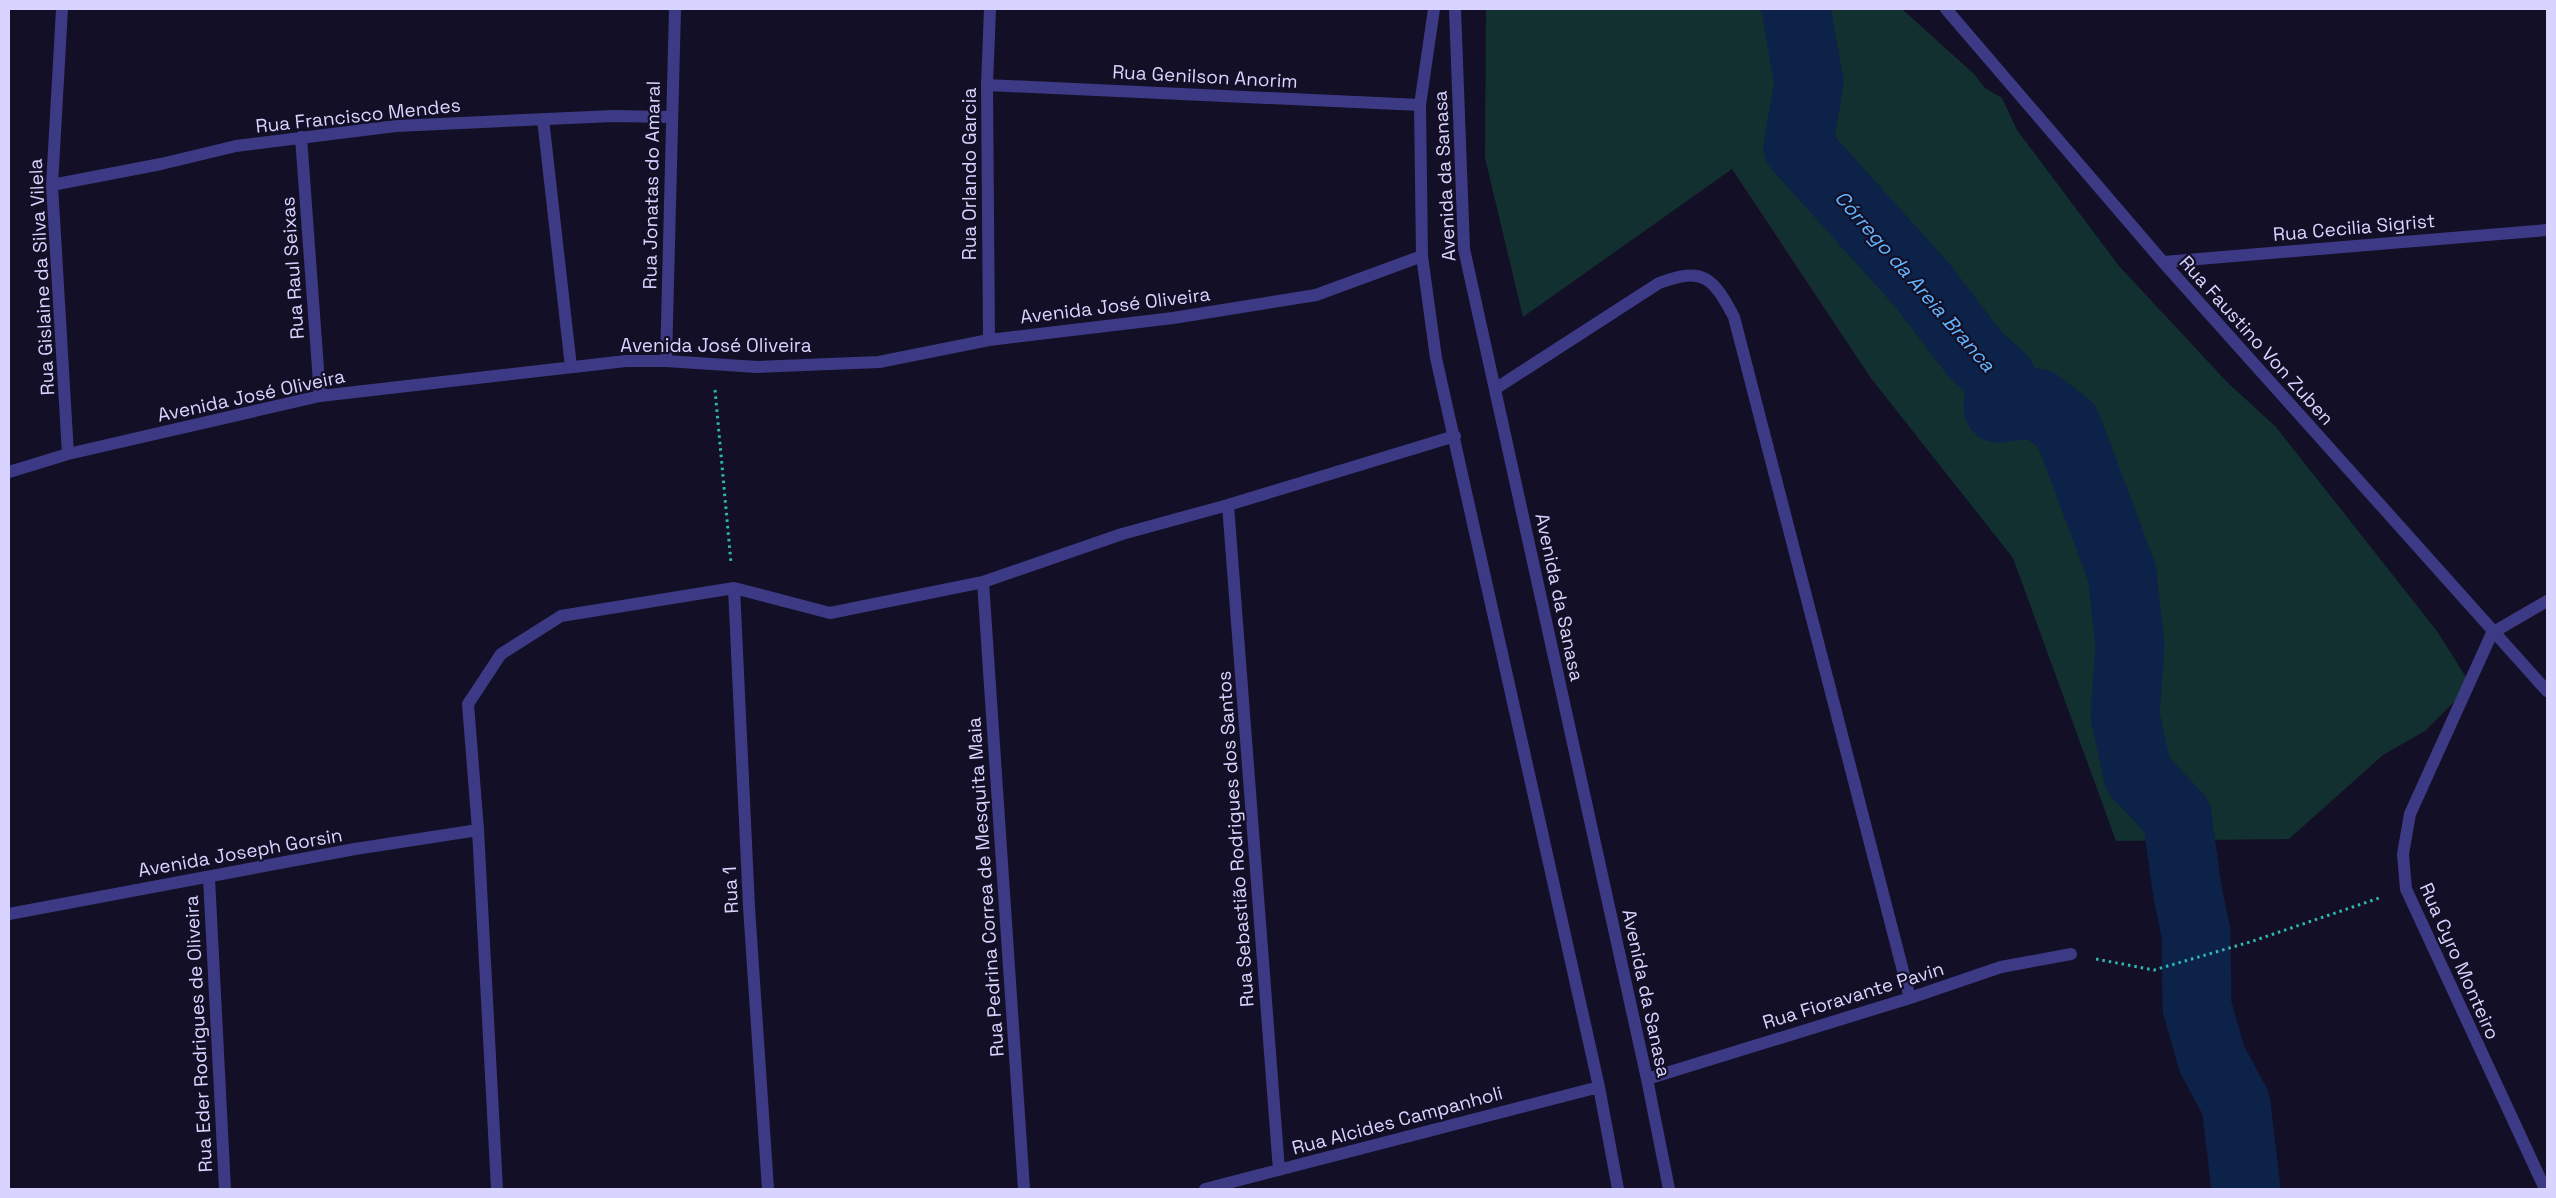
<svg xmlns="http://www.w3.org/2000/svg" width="2556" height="1198" viewBox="0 0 2556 1198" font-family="'Space Grotesk',sans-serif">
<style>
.green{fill:#12302f}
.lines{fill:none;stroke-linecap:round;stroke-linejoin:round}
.river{stroke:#0c2248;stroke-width:69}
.path{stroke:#2fb8b0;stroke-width:3;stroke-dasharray:2.5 4;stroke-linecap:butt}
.street{stroke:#3d3a85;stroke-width:12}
.labels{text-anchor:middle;stroke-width:4.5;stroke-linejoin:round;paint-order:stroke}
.street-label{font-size:19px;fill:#d9d4ff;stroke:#130f26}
.water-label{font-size:20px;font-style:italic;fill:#62b6ff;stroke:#130f26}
</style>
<rect width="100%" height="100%" fill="#130f26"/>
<!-- green -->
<path class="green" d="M1486,9H1902L1974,74L1985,88L2002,98L2017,130L2119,266L2227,382L2276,427L2437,631L2471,685L2425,731L2383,755L2289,839L2116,841L2013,558L1870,377L1732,169L1523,317L1485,158Z"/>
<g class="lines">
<!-- river -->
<path class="river" d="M1796,9L1809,82L1798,147L1923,286L1974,353L2001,378L1998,408L2037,403L2067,426L2122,573L2130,646L2125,715L2138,775L2177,816L2187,889L2196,933L2197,1007L2212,1059L2236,1104L2246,1189"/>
<!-- path -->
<path class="path" d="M715,390L731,563
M2096,959L2154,970L2250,942L2382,897"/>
<!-- street -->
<path class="street" d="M62,9L52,185L68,454
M1434,9L1420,105L1422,256L1436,358L1599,1087L1618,1189
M1455,9L1464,249L1647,1079L1669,1189
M1946,9L2163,262L2547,691
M987,85L1420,105
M543,119L571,367
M301,137L320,396
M52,185L161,164L236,146L396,126L613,116L671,117
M2163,262L2547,230
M989,340L987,85L990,9
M666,361L675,9
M1495,389L1659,283C1704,266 1713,278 1734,317L1910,998
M9,472L68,454L320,396L626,361H666L757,367L879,362L989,340L1173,318L1316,295L1422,256
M1228,505L1279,1170
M983,582L1024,1189
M734,588L749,907L768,1189
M209,878L225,1189
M9,914L355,849L478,830
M1647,1079L1910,998L2001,967L2071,954
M497,1189L478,830L468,704L501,654L561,616L734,588L830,613L983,582L1122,534L1228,505L1455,436
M1205,1189L1599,1087
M2545,1189L2406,889L2403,854L2410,814L2492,633L2547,601"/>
</g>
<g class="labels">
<!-- street labels -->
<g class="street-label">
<text transform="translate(1205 76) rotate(3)" y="7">Rua Genilson Anorim</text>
<text transform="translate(358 115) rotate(-6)" y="7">Rua Francisco Mendes</text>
<text transform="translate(969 174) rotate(-90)" y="7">Rua Orlando Garcia</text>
<text transform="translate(1444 176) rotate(-93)" y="7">Avenida da Sanasa</text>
<text transform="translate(651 185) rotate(-89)" y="7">Rua Jonatas do Amaral</text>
<text transform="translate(2354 227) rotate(-5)" y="7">Rua Cecilia Sigrist</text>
<text transform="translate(292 268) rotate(-94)" y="7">Rua Raul Seixas</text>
<text transform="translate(41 277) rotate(-93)" y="7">Rua Gislaine da Silva Vilela</text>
<text transform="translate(1115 305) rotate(-7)" y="7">Avenida José Oliveira</text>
<text transform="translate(2257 340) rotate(48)" y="7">Rua Faustino Von Zuben</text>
<text x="716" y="352">Avenida José Oliveira</text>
<text transform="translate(251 395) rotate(-12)" y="7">Avenida José Oliveira</text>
<text transform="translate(1560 597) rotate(78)" y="7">Avenida da Sanasa</text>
<text transform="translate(1235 839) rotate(-94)" y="7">Rua Sebastião Rodrigues dos Santos</text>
<text transform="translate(240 852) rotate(-10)" y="7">Avenida Joseph Gorsin</text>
<text transform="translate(985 887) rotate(-94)" y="7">Rua Pedrina Correa de Mesquita Maia</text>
<text transform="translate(730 890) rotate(-93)" y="7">Rua 1</text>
<text transform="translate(2460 961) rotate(66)" y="7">Rua Cyro Monteiro</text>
<text transform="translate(1647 993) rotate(78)" y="7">Avenida da Sanasa</text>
<text transform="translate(1853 995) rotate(-17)" y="7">Rua Fioravante Pavin</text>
<text transform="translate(198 1034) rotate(-93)" y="7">Rua Eder Rodrigues de Oliveira</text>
<text transform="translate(1397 1120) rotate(-15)" y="7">Rua Alcides Campanholi</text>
</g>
<!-- water labels -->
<g class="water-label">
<text transform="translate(1915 281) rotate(49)" y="7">Córrego da Areia Branca</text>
</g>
</g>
<!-- border -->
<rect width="2556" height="1198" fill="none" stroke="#d9d4ff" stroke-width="20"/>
</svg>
